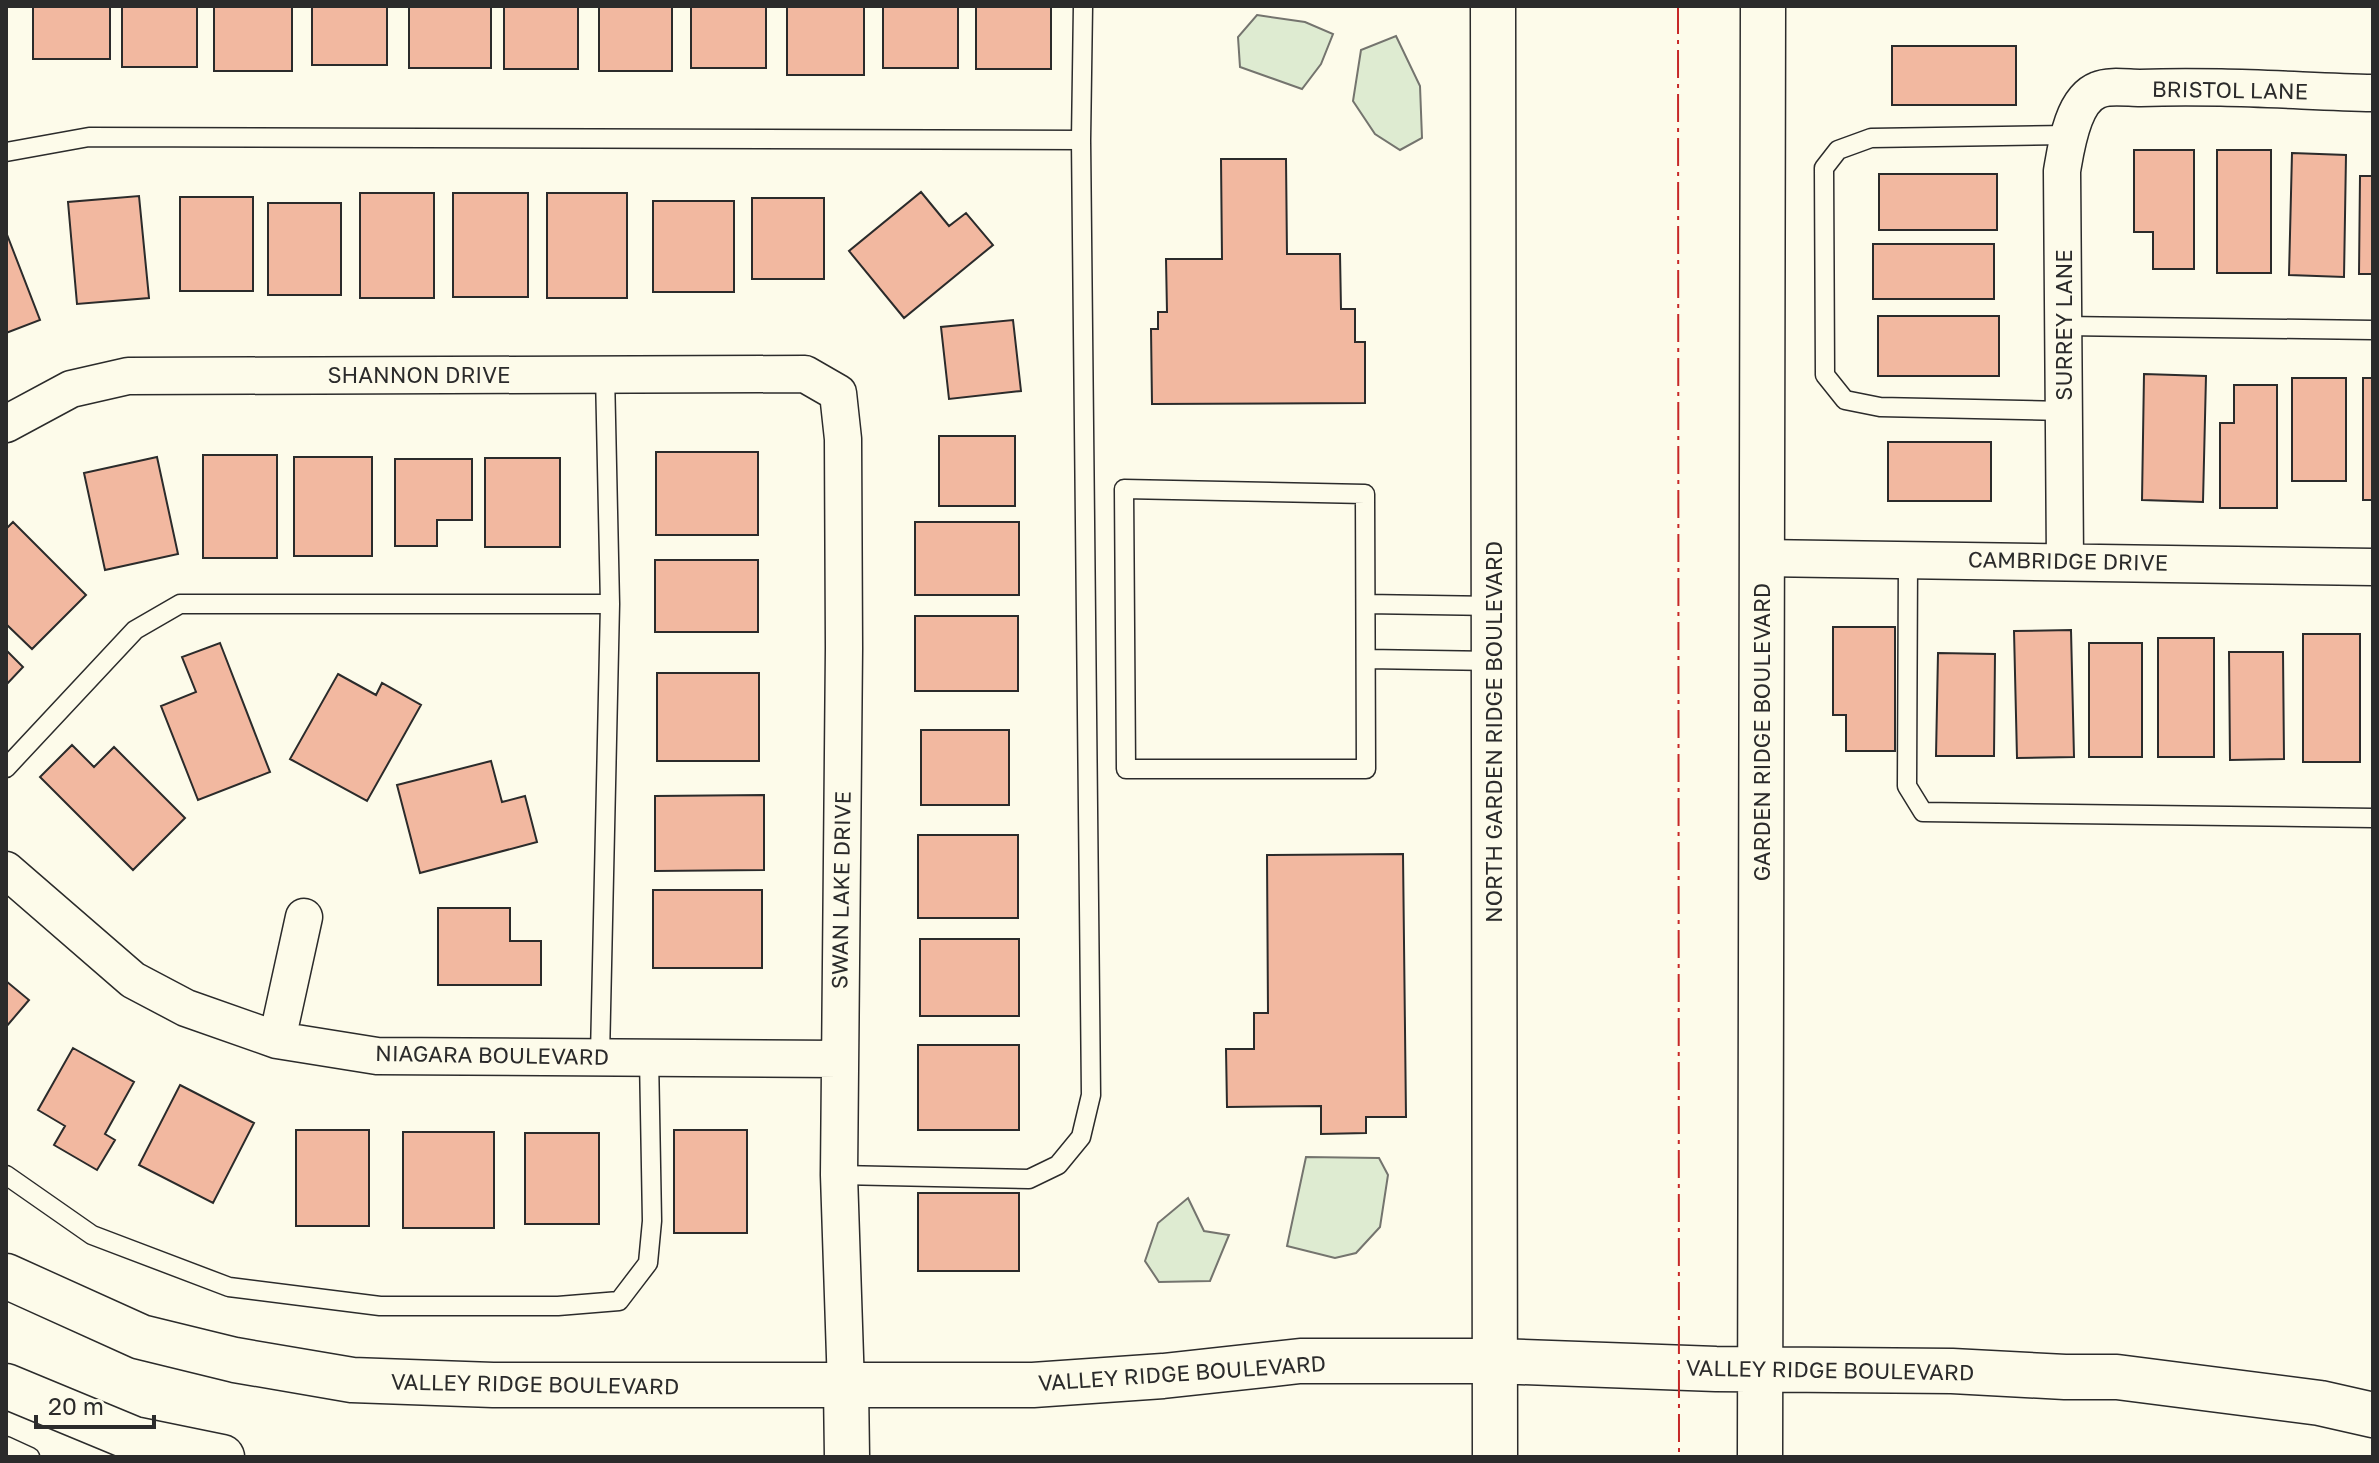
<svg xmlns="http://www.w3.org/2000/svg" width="2379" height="1463" viewBox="0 0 2379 1463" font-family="'Golos Text',sans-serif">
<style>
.green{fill:#deebd1;stroke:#74746e;stroke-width:2}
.building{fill:#f2b8a0;stroke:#2b2b2b;stroke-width:2}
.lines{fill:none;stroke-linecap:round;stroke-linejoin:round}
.lane-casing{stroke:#2b2b2b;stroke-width:21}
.street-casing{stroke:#2b2b2b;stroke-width:39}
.secondary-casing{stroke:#2b2b2b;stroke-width:47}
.lane{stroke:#fdfbea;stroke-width:18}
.street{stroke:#fdfbea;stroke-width:36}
.secondary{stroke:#fdfbea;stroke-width:44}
.power{stroke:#c62828;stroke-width:2;stroke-dasharray:28 6 4 6;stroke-linecap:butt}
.labels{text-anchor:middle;stroke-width:6;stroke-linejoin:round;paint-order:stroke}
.street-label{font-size:22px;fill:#2b2b2b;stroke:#fdfbea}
</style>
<rect width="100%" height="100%" fill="#fdfbea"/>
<!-- green -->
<path class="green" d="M1257,15L1305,22L1333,34L1321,64L1302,89L1240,67L1238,37Z
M1396,36L1420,86L1422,138L1400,150L1375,134L1353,101L1361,50Z
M1306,1157L1379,1158L1388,1175L1380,1227L1356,1253L1335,1258L1287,1246Z
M1188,1198L1204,1231L1229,1235L1210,1281L1159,1282L1145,1261L1158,1223Z"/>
<!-- building -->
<path class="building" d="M33,6H110V59H33Z
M122,6H197V67H122Z
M214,6H292V71H214Z
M312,6H387V65H312Z
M409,6H491V68H409Z
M504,6H578V69H504Z
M599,6H672V71H599Z
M691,6H766V68H691Z
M787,6H864V75H787Z
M883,6H958V68H883Z
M976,6H1051V69H976Z
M1892,46H2016V105H1892Z
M2134,150H2194V269H2153V232H2134Z
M2217,150H2271V273H2217Z
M2292,153L2346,155L2344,277L2289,275Z
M1221,159H1286L1287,254H1340L1341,309H1355V342H1365V403L1152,404L1151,329H1158V312H1167L1166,259H1222Z
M1879,174H1997V230H1879Z
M2360,176H2373V274H2359Z
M921,192L949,226L966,213L993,245L904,318L849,251Z
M360,193H434V298H360Z
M453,193H528V297H453Z
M547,193H627V298H547Z
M139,196L149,298L77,304L68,202Z
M180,197H253V291H180Z
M752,198H824V279H752Z
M653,201H734V292H653Z
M268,203H341V295H268Z
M6,232L40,320L6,333Z
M1873,244H1994V299H1873Z
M1878,316H1999V376H1878Z
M1013,320L1021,391L949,399L941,327Z
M2144,374L2206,376L2203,502L2142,500Z
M2292,378H2346V481H2292Z
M2363,378H2373V500H2363Z
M2234,385H2277V508H2220V423H2234Z
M939,436H1015V506H939Z
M1888,442H1991V501H1888Z
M656,452H758V535H656Z
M203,455H277V558H203Z
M157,457L178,554L105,570L84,473Z
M294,457H372V556H294Z
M485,458H560V547H485Z
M395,459H472V520H437V546H395Z
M13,522L86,595L32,649L6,624V529Z
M915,522H1019V595H915Z
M655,560H758V632H655Z
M915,616H1018V691H915Z
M1833,627H1895V751H1846V715H1833Z
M2071,630L2074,757L2017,758L2014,631Z
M2303,634H2360V762H2303Z
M2158,638H2214V757H2158Z
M220,643L270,772L198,800L161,706L196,692L182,657Z
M2089,643H2142V757H2089Z
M6,650L23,667L6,685Z
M2229,652H2283L2284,759L2230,760Z
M1938,653L1995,654L1994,756H1936Z
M657,673H759V761H657Z
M338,674L376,695L382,683L421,705L367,801L290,759Z
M921,730H1009V805H921Z
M72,745L94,767L114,747L185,818L133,870L40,777Z
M491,761L502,802L525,796L537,842L420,873L397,785Z
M764,795V870L655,871V796Z
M918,835H1018V918H918Z
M1403,854L1406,1117H1366V1133L1321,1134V1106L1227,1107L1226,1049H1254V1013H1268L1267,855Z
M653,890H762V968H653Z
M438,908H510V941H541V985H438Z
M920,939H1019V1016H920Z
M6,981L29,1000L6,1027Z
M918,1045H1019V1130H918Z
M73,1048L134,1082L105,1134L115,1140L97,1170L54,1145L65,1126L38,1110Z
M180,1085L254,1123L213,1203L139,1165Z
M296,1130H369V1226H296Z
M674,1130H747V1233H674Z
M403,1132H494V1228H403Z
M525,1133H599V1224H525Z
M918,1193H1019V1271H918Z"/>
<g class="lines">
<defs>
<path id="lane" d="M6,152L89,137L1081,140
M2064,326L2373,330
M2064,411L1880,407L1845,400L1825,375L1824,168L1838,150L1871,138L2068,135
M1124,489L1365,494L1366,769H1126Z
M1908,559L1907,786L1923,812L2373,818
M1366,604L1494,606
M1367,659L1494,661
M6,768L135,630L180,604H610
M600,1056L610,604L605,374
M6,1175L92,1235L229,1287L380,1306H558L619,1301L648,1263L652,1221L649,1057
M839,1175L1029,1179L1058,1165L1081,1137L1091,1095L1081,140L1083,6
M6,1446L30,1457"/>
<path id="street" d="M6,424L71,389L128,376L805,374L838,393L843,439L844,648L839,1175L846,1387
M1762,558L2373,567
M2065,561L2062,171C2066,148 2072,100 2098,90C2109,85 2128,88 2140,88C2218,85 2296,91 2373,93
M6,870L133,980L186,1008L277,1040L377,1056L839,1059
M277,1040L304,917"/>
<path id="secondary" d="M1493,6L1495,1457
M6,1276L141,1337L235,1360L352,1380L493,1385H1033L1163,1376L1300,1361H1495L1716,1369L1952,1371L2065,1377H2117L2320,1403L2373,1415
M6,1386L134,1439L222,1457
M846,1387L847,1457
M1760,1457L1763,6"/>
</defs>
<!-- lane casing -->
<use href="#lane" class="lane-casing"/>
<!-- street casing -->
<use href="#street" class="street-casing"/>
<!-- secondary casing -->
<use href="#secondary" class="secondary-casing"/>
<!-- lane -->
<use href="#lane" class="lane"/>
<!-- street -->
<use href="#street" class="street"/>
<!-- secondary -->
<use href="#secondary" class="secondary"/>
<!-- power -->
<path class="power" d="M1678,6L1679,1457"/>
</g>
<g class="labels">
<!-- street labels -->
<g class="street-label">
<text transform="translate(2230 90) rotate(1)" y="8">BRISTOL LANE</text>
<text transform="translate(2064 325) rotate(-90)" y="8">SURREY LANE</text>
<text x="419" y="383">SHANNON DRIVE</text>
<text transform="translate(2068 561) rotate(1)" y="8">CAMBRIDGE DRIVE</text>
<text transform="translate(1494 732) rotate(-90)" y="8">NORTH GARDEN RIDGE BOULEVARD</text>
<text transform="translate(1762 732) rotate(-90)" y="8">GARDEN RIDGE BOULEVARD</text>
<text transform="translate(841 890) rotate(-89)" y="8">SWAN LAKE DRIVE</text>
<text transform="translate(492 1055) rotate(1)" y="8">NIAGARA BOULEVARD</text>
<text transform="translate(1830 1370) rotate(1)" y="8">VALLEY RIDGE BOULEVARD</text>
<text transform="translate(1182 1373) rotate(-4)" y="8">VALLEY RIDGE BOULEVARD</text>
<text transform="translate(535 1384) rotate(1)" y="8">VALLEY RIDGE BOULEVARD</text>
</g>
</g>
<!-- border -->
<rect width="2379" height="1463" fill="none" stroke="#2b2b2b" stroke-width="16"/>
<!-- scale -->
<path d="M36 1415v12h118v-12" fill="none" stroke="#2b2b2b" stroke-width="4"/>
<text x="48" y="1415" font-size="24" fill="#2b2b2b" stroke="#fdfbea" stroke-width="6" paint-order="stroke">20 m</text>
</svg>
